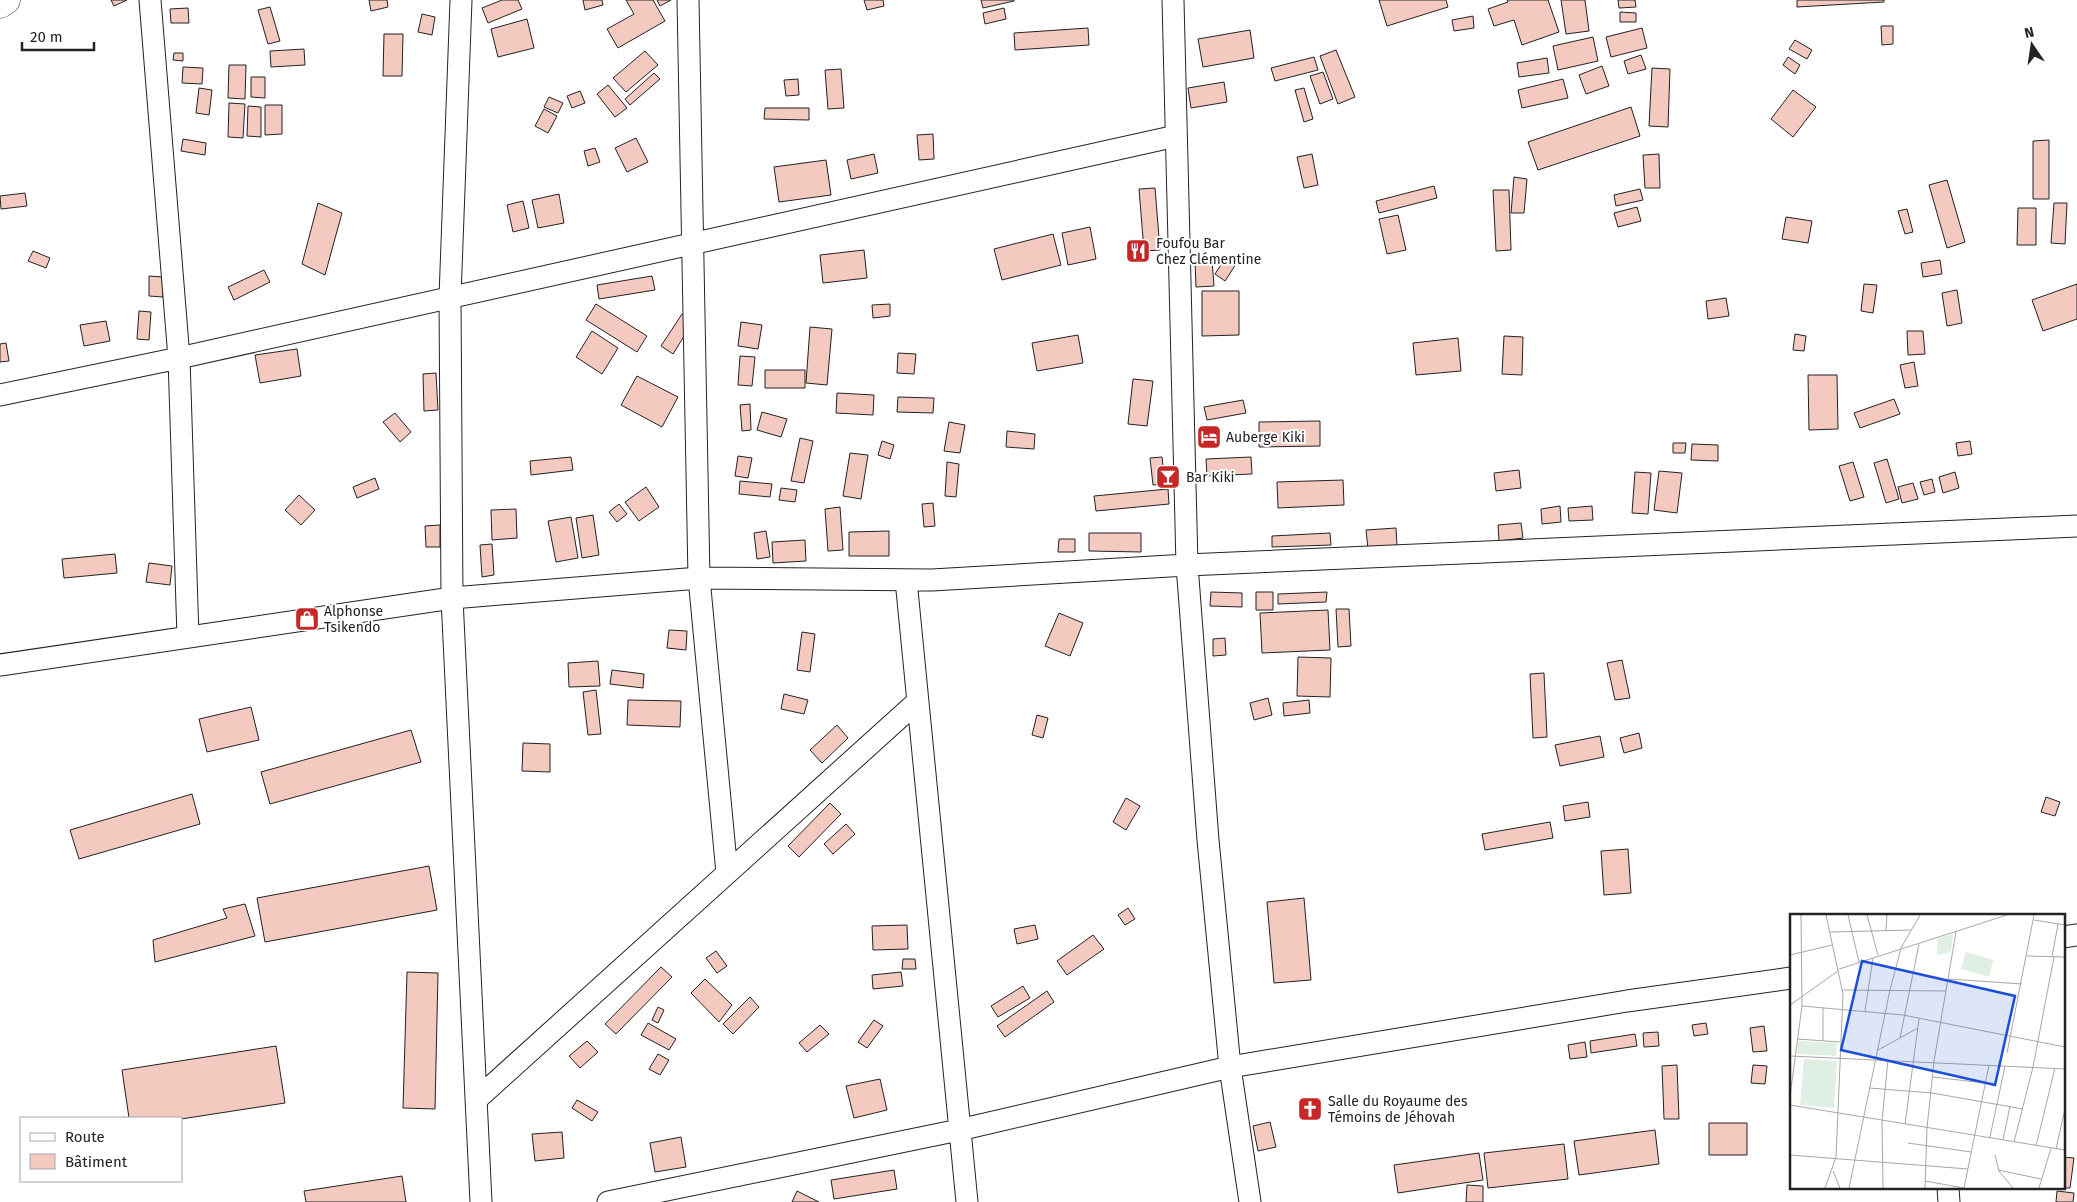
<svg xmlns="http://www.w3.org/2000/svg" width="2077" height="1202" viewBox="0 0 2077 1202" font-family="'Fira Sans',sans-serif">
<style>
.building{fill:#f3c9c0;stroke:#222}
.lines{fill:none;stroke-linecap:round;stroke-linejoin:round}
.street-casing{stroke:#222;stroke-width:23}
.secondary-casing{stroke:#222;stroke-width:29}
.street{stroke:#fff;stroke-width:21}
.secondary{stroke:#fff;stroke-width:28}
.labels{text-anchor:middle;stroke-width:4;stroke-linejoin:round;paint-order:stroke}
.poi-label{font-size:14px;fill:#222;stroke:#fff;text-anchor:start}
.inset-road{fill:none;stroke:#a7a7a7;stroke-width:1}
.view{fill:#1d4ed8;fill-opacity:0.15;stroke:#1d4ed8;stroke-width:2.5}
.inset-edge{fill:none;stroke:#222;stroke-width:2.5}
</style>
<rect width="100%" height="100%" fill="#fff"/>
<!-- building -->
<path class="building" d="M111,0H127L114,6Z
M369,0H387L388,7L371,11Z
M502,0H518L522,9L488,23L482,8Z
M583,0H602L603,5L585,10Z
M626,0H653L665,21L618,48L607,29L634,14Z
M657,0H671L660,6Z
M864,0H883L884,6L867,10Z
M981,0H1014V1L983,8Z
M1379,0H1446L1448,7L1387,26Z
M1507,0H1548L1559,32L1522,45L1514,20L1494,26L1488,9L1508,2Z
M1561,0H1585L1589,31L1566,34Z
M1618,0H1635L1636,7L1619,8Z
M1797,0H1884V2L1797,7Z
M270,7L280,41L268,44L258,10Z
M188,8L189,23H171L170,9Z
M1004,8L1006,19L985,24L983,13Z
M1620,12L1636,13V22H1620Z
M422,14L435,17L432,35L418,32Z
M1473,16L1474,28L1454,31L1452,20Z
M527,19L534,48L498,57L491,29Z
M1881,26H1893V44L1882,45Z
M1088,28L1089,45L1015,50L1014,33Z
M1642,28L1647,48L1611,57L1606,37Z
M1250,30L1254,58L1203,67L1198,39Z
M384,34H403L402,76H383Z
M1593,37L1598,61L1558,70L1553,46Z
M1795,40L1812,50L1807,59L1789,49Z
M304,49L305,65L271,67L270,51Z
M1336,50L1355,97L1338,104L1320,56Z
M645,51L658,65L626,92L613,78Z
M174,53H183V61L173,60Z
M1641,55L1646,69L1628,74L1624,61Z
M1314,57L1318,70L1275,81L1271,68Z
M1788,57L1800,65L1795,74L1783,65Z
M1547,58L1549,73L1519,77L1517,63Z
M229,65H246L245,99L228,98Z
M1602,66L1609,86L1586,94L1579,75Z
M183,67L203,68L202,84L182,83Z
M1652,68L1670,69L1668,127L1649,126Z
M841,69L844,108L828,109L825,70Z
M1323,72L1333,99L1320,104L1310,76Z
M654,73L660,79L630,105L625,99Z
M251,77H265V98L251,97Z
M798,79L799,95L786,96L784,80Z
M1563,79L1568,98L1522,108L1518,90Z
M1224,82L1227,102L1191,108L1188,88Z
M608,85L627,108L615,117L597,94Z
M199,88L212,90L209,115L196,113Z
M1304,88L1313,119L1304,122L1295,90Z
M1793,90L1816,107L1793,137L1771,119Z
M580,91L585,103L572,108L567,96Z
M549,97L563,103L558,113L544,107Z
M229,103L245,104L243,138L228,137Z
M265,105H282V134L265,135Z
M248,106L261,107V137L247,136Z
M1631,107L1640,136L1538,170L1528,142Z
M765,108H809V120L764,119Z
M544,109L557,116L548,133L535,126Z
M933,134L934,159L919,160L917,135Z
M636,138L648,162L627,172L615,148Z
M183,139L206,143L205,155L181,151Z
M2049,140V199H2033V141Z
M595,148L600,162L588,166L584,151Z
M874,154L878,173L851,179L847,160Z
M1312,154L1318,185L1304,188L1297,157Z
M1659,154L1660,188H1645L1643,155Z
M826,160L831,195L779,202L774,167Z
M1514,177L1527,179L1524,213H1511Z
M1947,180L1965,242L1947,248L1929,185Z
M1434,186L1437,198L1379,213L1376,201Z
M1155,188L1160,250L1144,251L1139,189Z
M1640,189L1643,200L1616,206L1614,195Z
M1493,190H1509L1511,250L1496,251Z
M25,193L27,206L1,209L0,196Z
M559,194L564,223L538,228L532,200Z
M523,201L529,228L513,232L507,205Z
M318,203L342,213L325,275L302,264Z
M2054,203H2067L2065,244L2051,243Z
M1637,207L1641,221L1618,227L1614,213Z
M2018,208H2036V245H2017Z
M1907,209L1913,232L1905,234L1898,211Z
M1398,215L1406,250L1387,254L1379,219Z
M1786,217L1812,221L1808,243L1782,239Z
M1090,227L1096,259L1068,265L1062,233Z
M1053,234L1061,265L1002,280L994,249Z
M864,250L867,278L823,283L820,255Z
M33,251L50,258L46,268L28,261Z
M1226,257L1236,264L1225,281L1215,274Z
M1212,260L1214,286L1196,287L1195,261Z
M1940,260L1942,274L1923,277L1921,263Z
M264,270L270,282L234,300L228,287Z
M149,276L163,277V297L149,296Z
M652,276L655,290L599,299L597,285Z
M1864,284L1877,285L1873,313L1861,311Z
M2077,284V319L2043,331L2032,300Z
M1957,290L1962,323L1947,326L1942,293Z
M1202,291H1239V335L1202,336Z
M1726,298L1729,316L1708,319L1706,301Z
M596,304L647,336L637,352L586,320Z
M890,304V316L873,318L872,305Z
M139,311L151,312L149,340L137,339Z
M682,314L693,322L673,354L661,346Z
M106,321L110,341L84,346L80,325Z
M741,322L762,325L758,349L738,346Z
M810,327L832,329L827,385L806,383Z
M592,331L618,348L602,374L576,357Z
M1907,331H1923L1925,354L1908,355Z
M1795,334L1806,336L1804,351L1793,350Z
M1078,335L1083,363L1037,371L1032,343Z
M1504,336L1523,337L1522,375L1502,374Z
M1458,338L1461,371L1416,375L1413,343Z
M6,343L9,361L0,362V344Z
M297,349L301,376L260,383L255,355Z
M898,353L916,354L914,374L897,373Z
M740,356L755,357L752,386L738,385Z
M1914,362L1918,386L1905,388L1900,365Z
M765,370H805V388H765Z
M436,373L438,410L424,411L423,374Z
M1808,375H1837L1838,429L1809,430Z
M637,376L678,397L662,427L621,405Z
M1133,379L1153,381L1147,426L1128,424Z
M837,393L874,395L873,415L836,413Z
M898,397L934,398L933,413L897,412Z
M1894,399L1900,414L1860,428L1854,413Z
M1243,400L1246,413L1207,420L1204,407Z
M750,404L751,430L742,431L740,405Z
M762,412L787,419L781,437L757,430Z
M395,413L411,432L400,442L383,422Z
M1320,421V446L1259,447V422Z
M949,422L965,425L960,453L944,451Z
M1007,431L1035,434L1034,449L1006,447Z
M800,438L813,441L804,483L791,481Z
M882,441L894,445L890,459L878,455Z
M1970,441L1972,454L1958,456L1956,443Z
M1673,443H1686L1685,453H1673Z
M1692,444L1718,445V461L1691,460Z
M850,453L868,455L861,499L843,496Z
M738,456L752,458L748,478L735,476Z
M571,457L573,470L531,475L530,461Z
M1162,457L1165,484L1153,485L1150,458Z
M1251,457L1252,474L1207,476L1206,459Z
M1887,459L1899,499L1886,503L1874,463Z
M947,462L959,464L956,497L945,496Z
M1853,462L1864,497L1850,501L1839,466Z
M1519,470L1521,488L1496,491L1494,473Z
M1659,471L1682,473L1677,513L1654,510Z
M1635,472L1651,473L1648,514L1632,513Z
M1955,472L1959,488L1943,493L1939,477Z
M375,478L379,489L357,498L353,487Z
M1932,479L1935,492L1924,495L1920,482Z
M1343,480L1344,505L1278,508L1277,482Z
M740,481L772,484L770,497L739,494Z
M1913,483L1918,499L1902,503L1898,487Z
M646,487L659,507L639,521L625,502Z
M781,488L797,490L795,502L779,500Z
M1168,489L1169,504L1096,511L1094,496Z
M299,495L315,510L301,525L285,510Z
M933,503L935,526L924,527L922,504Z
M619,504L627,514L617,522L609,512Z
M1560,506L1561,522L1542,524L1541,509Z
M1592,506L1593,520L1569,521L1568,508Z
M840,507L843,550L828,551L825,509Z
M516,509L517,538L492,540L491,510Z
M593,515L599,555L582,558L576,518Z
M571,517L578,558L556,562L548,521Z
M1521,523L1523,538L1499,541L1498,525Z
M440,525V547H426L425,526Z
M1396,528L1397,546L1368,549L1366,530Z
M766,531L770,557L757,559L754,533Z
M889,531V556H849V532Z
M1089,533H1141V552L1089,551Z
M1330,533L1331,545L1272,547V536Z
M1059,539H1075V552H1058Z
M805,540L806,561L773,563L772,542Z
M492,544L494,575L482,577L480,545Z
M115,554L117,573L64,578L62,559Z
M149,563L172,566L170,585L146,582Z
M1211,592L1242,593V607L1210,606Z
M1256,592H1273V610H1256Z
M1327,592L1326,602L1278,604V594Z
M1336,609H1349L1351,646L1338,647Z
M1328,610L1330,650L1262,653L1260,613Z
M1059,613L1083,623L1070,656L1045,646Z
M669,630L687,631L686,650L667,648Z
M802,632L815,634L810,672L797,670Z
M1225,638L1226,655L1213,656V639Z
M1298,657L1331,658L1330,697L1297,696Z
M1622,660L1630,698L1615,700L1607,663Z
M598,661L600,686L569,687L568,663Z
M612,670L644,674L643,688L610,684Z
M1544,673L1547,737L1533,738L1530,674Z
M596,690L601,734L588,735L583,692Z
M784,694L808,700L804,714L781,709Z
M1268,698L1272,715L1254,720L1250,703Z
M628,700L681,701L680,727L627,725Z
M1309,700L1310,713L1284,716L1283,703Z
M251,707L259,740L207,752L199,719Z
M1037,715L1048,718L1043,738L1032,735Z
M837,725L848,738L822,763L810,750Z
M411,730L421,762L270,804L261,772Z
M1639,733L1642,748L1624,753L1620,738Z
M1600,736L1604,757L1560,766L1555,745Z
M523,743L550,744V772L522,771Z
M192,794L200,824L79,859L70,830Z
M2046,797L2060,802L2055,816L2041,812Z
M1126,798L1140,806L1126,830L1113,822Z
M1588,802L1590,817L1565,821L1563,806Z
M830,803L841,814L799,857L788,846Z
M1550,822L1553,838L1485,850L1482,834Z
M846,824L855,834L833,854L824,844Z
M1628,849L1631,893L1604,895L1601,851Z
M429,866L437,910L265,942L257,898Z
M1304,898L1311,980L1274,983L1267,902Z
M245,904L255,936L155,962L153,940L227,918L223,909Z
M1128,908L1135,919L1125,925L1118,915Z
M907,925L908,949L873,950L872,926Z
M1035,925L1038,939L1017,944L1014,929Z
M1093,935L1104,949L1067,975L1057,961Z
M716,951L727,966L717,973L706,958Z
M903,959H915L916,969H902Z
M661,967L672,977L616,1034L605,1024Z
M407,972L438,973L435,1109L403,1108Z
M901,972L903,986L873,989L872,975Z
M705,979L732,1005L719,1022L691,993Z
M1023,986L1030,998L998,1017L991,1006Z
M1047,991L1054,1002L1005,1037L997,1026Z
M750,997L759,1007L733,1034L723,1024Z
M658,1007L664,1010L658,1023L652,1020Z
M874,1020L883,1026L867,1048L858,1042Z
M648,1023L676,1039L669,1050L641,1035Z
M1706,1023L1708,1034L1694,1036L1692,1025Z
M820,1025L829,1034L807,1052L799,1043Z
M1764,1026L1767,1051L1753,1052L1750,1028Z
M1658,1032L1659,1046L1644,1047L1643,1033Z
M1635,1034L1637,1046L1591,1053L1590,1041Z
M587,1041L598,1052L580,1068L569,1056Z
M1585,1042L1587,1057L1570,1059L1568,1045Z
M276,1046L285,1103L181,1119L129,1118L122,1070Z
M658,1054L669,1060L660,1075L649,1069Z
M1677,1065L1679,1119H1664L1662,1066Z
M1753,1065L1767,1066L1765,1084L1751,1083Z
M880,1079L887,1110L854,1118L846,1086Z
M577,1100L598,1112L592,1121L572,1108Z
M1270,1122L1276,1147L1258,1151L1253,1126Z
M1709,1123H1747V1155H1709Z
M1655,1130L1659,1164L1579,1175L1574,1141Z
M562,1132L564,1158L535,1161L532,1134Z
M681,1137L686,1167L655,1172L650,1143Z
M1564,1144L1568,1179L1488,1188L1484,1153Z
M1479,1153L1483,1180L1398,1193L1394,1165Z
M2063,1157L2074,1158L2070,1188H2063Z
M894,1170L897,1189L834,1199L831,1180Z
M402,1176L406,1202H306L304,1191Z
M1467,1185L1483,1186V1202H1466Z
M797,1191L819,1202H792Z
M2057,1191L2074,1193L2073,1202H2056Z"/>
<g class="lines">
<defs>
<path id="street" d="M150,0L179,358L188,637
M461,0L450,297L452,598L481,1202
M688,0L699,578L727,873
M1173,0L1187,565L1208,840L1230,1067L1250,1202
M0,395L179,358L1176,136
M906,580L967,1202
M0,665L452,598L699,578L932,580L1187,565L2077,526
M2063,937L2077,935
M476,1100L918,701
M1948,1188L1949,1202
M608,1202L959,1130L1230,1067L1627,1001L1791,978"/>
<path id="secondary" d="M0,4L6,0"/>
</defs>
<!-- street casing -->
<use href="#street" class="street-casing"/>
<!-- secondary casing -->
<use href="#secondary" class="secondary-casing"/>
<!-- street -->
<use href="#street" class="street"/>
<!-- secondary -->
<use href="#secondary" class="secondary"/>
</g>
<!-- icons -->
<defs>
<symbol id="restaurant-square" viewBox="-11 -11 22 22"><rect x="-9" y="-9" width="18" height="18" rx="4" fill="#c62828" stroke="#fff"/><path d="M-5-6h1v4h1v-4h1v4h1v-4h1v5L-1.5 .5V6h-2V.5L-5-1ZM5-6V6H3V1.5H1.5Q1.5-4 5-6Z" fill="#fff"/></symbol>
<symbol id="hotel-square" viewBox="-11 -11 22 22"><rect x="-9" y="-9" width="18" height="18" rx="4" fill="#c62828" stroke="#fff"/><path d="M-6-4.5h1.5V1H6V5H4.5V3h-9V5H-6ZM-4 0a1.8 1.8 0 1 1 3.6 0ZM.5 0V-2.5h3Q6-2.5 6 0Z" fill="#fff"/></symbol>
<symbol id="bar-square" viewBox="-11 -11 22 22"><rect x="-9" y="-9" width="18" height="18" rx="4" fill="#c62828" stroke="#fff"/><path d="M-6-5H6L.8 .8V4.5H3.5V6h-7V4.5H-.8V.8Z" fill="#fff"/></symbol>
<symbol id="shop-square" viewBox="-11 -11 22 22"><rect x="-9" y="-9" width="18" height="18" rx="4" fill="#c62828" stroke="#fff"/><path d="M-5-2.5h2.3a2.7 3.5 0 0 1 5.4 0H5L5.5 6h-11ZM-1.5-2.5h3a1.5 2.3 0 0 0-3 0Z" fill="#fff"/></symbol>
<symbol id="church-square" viewBox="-11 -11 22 22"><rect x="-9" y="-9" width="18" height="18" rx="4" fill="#c62828" stroke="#fff"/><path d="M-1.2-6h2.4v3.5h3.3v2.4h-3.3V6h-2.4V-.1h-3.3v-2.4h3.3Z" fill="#fff"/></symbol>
</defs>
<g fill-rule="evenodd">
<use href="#restaurant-square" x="1124" y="237" width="28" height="28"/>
<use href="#hotel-square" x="1195" y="423" width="28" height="28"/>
<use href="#bar-square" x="1154" y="463" width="28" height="28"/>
<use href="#shop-square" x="293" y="605" width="28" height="28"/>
<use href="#church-square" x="1296" y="1095" width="28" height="28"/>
</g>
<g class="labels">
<!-- poi labels -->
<g class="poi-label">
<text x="1156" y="248">Foufou Bar<tspan x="1156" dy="16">Chez Clémentine</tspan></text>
<text x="1226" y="442">Auberge Kiki</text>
<text x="1186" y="482">Bar Kiki</text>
<text x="324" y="616">Alphonse<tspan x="324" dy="16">Tsikendo</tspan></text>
<text x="1328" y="1106">Salle du Royaume des<tspan x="1328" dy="16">Témoins de Jéhovah</tspan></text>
</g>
</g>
<!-- overview -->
<g transform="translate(1790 914)">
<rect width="275" height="275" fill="#fff"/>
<path d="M163,20L161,38L147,41L148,24ZM176,38L203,46L199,63L171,55ZM8,127L47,129L46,142L7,140ZM14,145L47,147L44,194L10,191Z" fill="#e0efe3"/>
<path class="inset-road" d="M58,1L69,48M77,1L88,41M244,6L275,11M96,16L97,1M40,18L121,16M0,41L42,31M237,42L275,43M262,43L268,10M49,55L217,1M159,65L232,70M53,76L156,77M0,91L48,57M12,92L113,101L275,133M75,97L83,44M110,124L129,30M7,125L50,128M33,127V94M88,136L128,114M217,139L244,1M0,142L275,155M143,163L195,169M79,174L142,179L233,195M0,182L12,92L11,1M0,191L275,236M115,210L129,105M200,223L215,152M213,226L220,192M224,228L243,153L264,43M118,229L181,238M246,232L265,154M266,235L275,195M0,241L178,255M205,241L209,257L223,274M208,256L251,265M43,257L50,274M135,267L174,274M35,274L46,243L53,80L36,1M59,274L100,76L111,34L130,1M93,274L92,207L98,146M135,274L137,214L144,147L166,18M174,274L199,151M249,274L261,234"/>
<path class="view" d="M72,47L225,82L205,171L51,136Z"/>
<rect width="275" height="275" class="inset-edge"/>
</g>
<!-- legend -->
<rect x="20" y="1117" width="162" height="65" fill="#ffffff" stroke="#a7a7a7"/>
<rect x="30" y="1133" width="25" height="8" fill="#ffffff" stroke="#a7a7a7"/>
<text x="65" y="1142" font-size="15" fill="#222222">Route</text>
<rect x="30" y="1154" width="25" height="15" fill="#f3c9c0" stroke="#a7a7a7"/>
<text x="65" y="1167" font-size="15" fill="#222222">Bâtiment</text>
<!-- north arrow -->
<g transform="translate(2032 45) rotate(347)" stroke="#ffffff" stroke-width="4" paint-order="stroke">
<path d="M0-4L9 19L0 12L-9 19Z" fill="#222222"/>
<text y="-8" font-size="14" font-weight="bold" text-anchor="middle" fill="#222222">N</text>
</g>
<!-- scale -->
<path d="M22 42v8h72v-8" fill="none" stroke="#222222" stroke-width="2.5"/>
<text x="30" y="42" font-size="15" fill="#222222" stroke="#ffffff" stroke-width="4" paint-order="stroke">20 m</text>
</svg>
